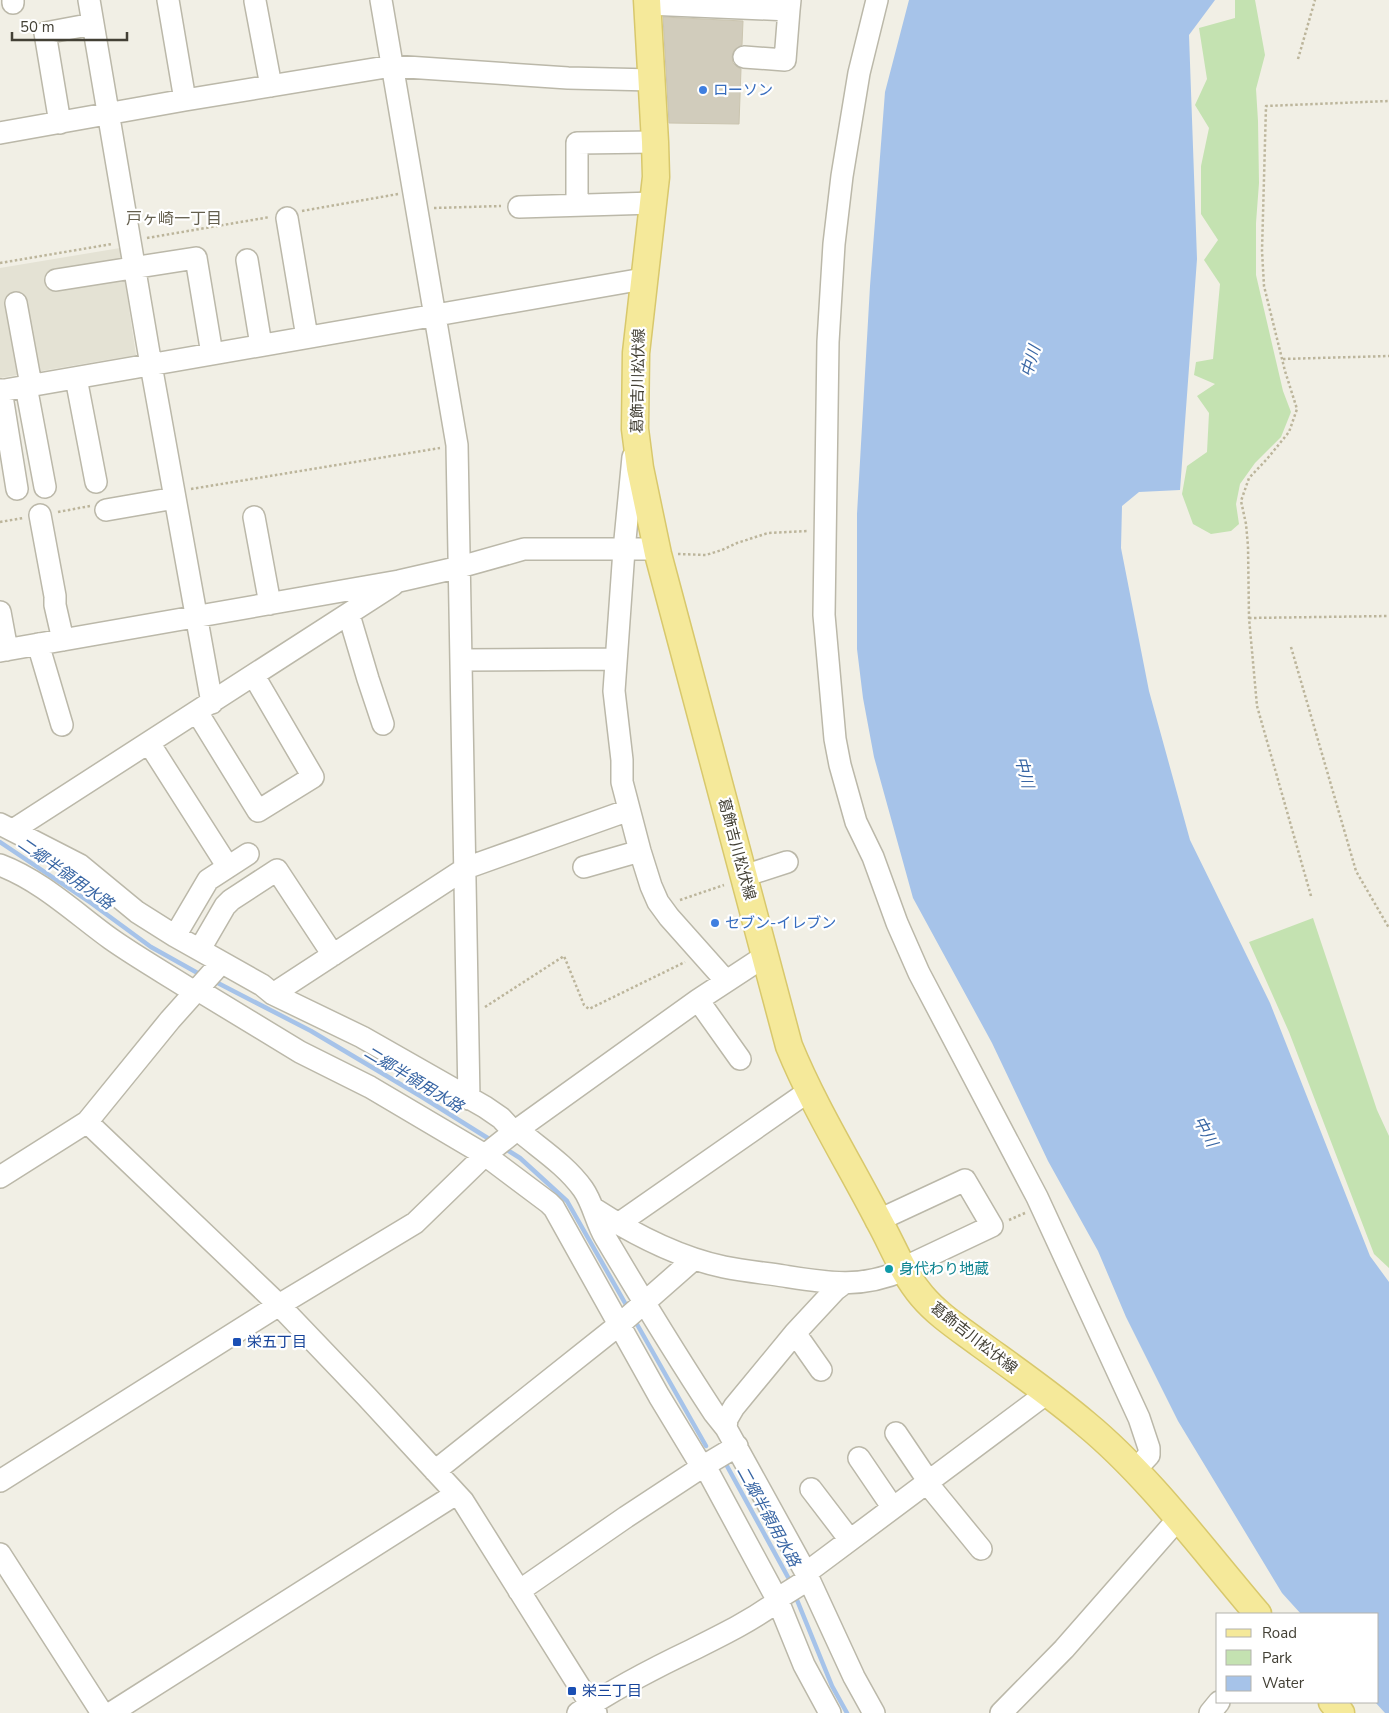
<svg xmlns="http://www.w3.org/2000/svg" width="1389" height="1713" viewBox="0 0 1389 1713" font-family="'Nunito Sans','Noto Sans JP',sans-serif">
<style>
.residential{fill:#e4e2d4}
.green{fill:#c4e2b1}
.water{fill:#a6c3e9}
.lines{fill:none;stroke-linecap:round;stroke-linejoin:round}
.stream{stroke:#a6c3e9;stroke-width:4.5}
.building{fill:#d1ccbc;stroke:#cbc5b0}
.minor-casing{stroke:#bbb8a9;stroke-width:24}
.major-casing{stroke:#d8c86c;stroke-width:29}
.path{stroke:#bcb59b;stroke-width:2.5;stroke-dasharray:2.5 2.5;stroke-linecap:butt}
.minor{stroke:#fff;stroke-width:21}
.major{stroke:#f5e99a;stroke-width:26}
.shop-dot{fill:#3f7fe0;stroke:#fff;stroke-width:2}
.culture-dot{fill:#0f9aa8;stroke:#fff;stroke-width:2}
.transit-dot{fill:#1a4fb4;stroke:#fff;stroke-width:2}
.labels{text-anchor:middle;stroke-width:4.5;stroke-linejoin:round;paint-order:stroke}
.shop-label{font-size:15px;fill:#366cbe;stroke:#fff;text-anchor:start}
.street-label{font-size:15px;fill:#434035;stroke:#fff}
.culture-label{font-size:15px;fill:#0d838f;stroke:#fff;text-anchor:start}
.transit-label{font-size:15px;fill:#164399;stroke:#fff;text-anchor:start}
.neighbourhood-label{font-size:16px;fill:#645f4e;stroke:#fff}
.water-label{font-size:16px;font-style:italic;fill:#3966a4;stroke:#fff}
</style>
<rect width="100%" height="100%" fill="#f1efe5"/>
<!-- residential -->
<path class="residential" d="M120,248L136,355L0,378V268Z"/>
<!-- green -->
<path class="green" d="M1235,0H1255L1265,55L1256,89L1258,121L1259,183L1256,223V275L1283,391L1291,412L1281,437L1255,463L1240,484L1236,504L1239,524L1231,531L1211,534L1193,524L1182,494L1187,466L1207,452L1209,413L1197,396L1215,384L1194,375L1196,362L1213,359L1220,284L1204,260L1218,240L1201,214V166L1209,128L1195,105L1207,79L1199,28L1235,18Z
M1313,918L1377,1110L1389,1136V1268L1374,1254L1289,1032L1249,942Z"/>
<!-- water -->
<path class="water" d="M909,0H1215L1189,35L1197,259L1180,490L1139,492L1122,506L1121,548L1149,691L1190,840L1270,1003L1370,1256L1389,1282V1713H1385L1375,1702H1378V1614H1301L1282,1593L1178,1421L1126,1317L1098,1251L1048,1161L992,1043L913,898L874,757L863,698L857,649V514L870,286L885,92Z"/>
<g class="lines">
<!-- stream -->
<path class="stream" d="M0,842L91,903L151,947L203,976
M212,980L311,1031L422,1097L494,1142
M504,1148L520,1158L567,1201L629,1310
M634,1319L706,1446
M727,1466L789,1579
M797,1600L832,1686L847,1713"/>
</g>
<!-- building -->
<path class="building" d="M663,17L743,21L742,45L734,50L732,57L733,63L737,67L741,69L739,124L669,123Z"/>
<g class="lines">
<defs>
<path id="minor" d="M13,0V3
M89,0L151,365L212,703
M168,0L185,100
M381,0L457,445L469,1099
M877,0L859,73L842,176L834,244L828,342L824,615L835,739L840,765L856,822L873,857L897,923L919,973L1037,1197L1139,1418L1149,1448V1455L1135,1470
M255,1L271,86
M647,4L789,10L790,0
M744,57L785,60L789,10
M60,123L45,33L93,24
M0,133L185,100L392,66L568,78L652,80
M577,205V143L655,142
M519,207L654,203
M287,218L307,337
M247,260L261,345
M56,280L196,258L212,354
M16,303L31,385
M76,378L96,482
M26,386L45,487
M1,390L17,489
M0,391L643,279
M633,457L624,550L614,691L622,760V782L640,851L651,886L658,902L669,917L726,981
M106,510L175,498
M40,515L55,596V605L63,640
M254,517L270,604
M0,612L7,650
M349,615L368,679L383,724
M38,644L62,725
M0,651L399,581L460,567L524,549H657
M462,660L616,659
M197,712L258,811L313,777L254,676
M149,743L228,867L208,880L175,936
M0,824L80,865L137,912L175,936L262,985L273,994L362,1037L485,1107L501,1118L514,1132
M13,830L393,585
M0,865C42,881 75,913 111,939C138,958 168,975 196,993
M228,867L248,854
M584,867L640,851
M744,876L787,862
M200,949L225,906L231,900L277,870L333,955
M221,963L170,1020L87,1122L279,1305L367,1397L463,1501L596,1713
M198,990L300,1052L370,1087L485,1155L549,1203L554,1208L659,1396L702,1467
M273,994L466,868L629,810
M698,1000L740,1059
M518,1130C539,1148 566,1165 583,1189C593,1203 596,1222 605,1237C640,1296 676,1355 714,1413L726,1428
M0,1177L87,1122
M593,1208C633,1234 677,1257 724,1267C744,1271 764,1273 784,1276C828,1283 861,1289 904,1270
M879,1220L965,1180L992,1226L903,1268
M618,1224L809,1091
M843,1284L835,1290L795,1333L734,1407L727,1419L726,1428L806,1573L854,1677L874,1713
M795,1333L821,1370
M896,1433L929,1482
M859,1458L893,1508
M705,1466L778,1601L804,1665L830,1713
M435,1471L620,1324L694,1259
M0,1481L279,1305L415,1223L485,1155L514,1132L698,1000L765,956
M927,1483L981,1549
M811,1489L850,1540
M0,1554L102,1713
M806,1573L1047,1393
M519,1591L626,1517L702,1467L737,1446
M777,1599L809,1579
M111,1713L456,1494
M578,1713C614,1689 652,1669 692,1650C722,1635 751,1621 778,1601
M1001,1713L1064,1649L1178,1519
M1210,1713L1219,1702"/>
<path id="major" d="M647,0L655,142L656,177L636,353L635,429L640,468L658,554L789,1046C814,1107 849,1163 879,1221C893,1246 903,1274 922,1296C938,1315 960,1329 980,1344C1016,1370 1052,1395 1086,1424C1149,1476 1204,1551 1258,1614
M1332,1702L1341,1713"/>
</defs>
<!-- minor casing -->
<use href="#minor" class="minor-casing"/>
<!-- major casing -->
<use href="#major" class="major-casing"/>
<!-- path -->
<path class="path" d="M1298,59L1315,0
M434,208L501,206
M302,211L398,194
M147,238L270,217
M0,263L112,244
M1283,359L1389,356
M191,489L440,448
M58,512L90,506
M0,522L23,518
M678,554L706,555L722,550L737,543L768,533L808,531
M1249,618L1389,616
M1291,647L1356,871L1389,928
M1311,896L1257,706L1249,618L1248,546L1246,524L1241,501L1249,478L1267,459L1289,432L1297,409L1285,371L1264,286L1262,251L1266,106L1389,101
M680,900L724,885
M485,1007L564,956L584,1005L589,1009L685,962
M1009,1220L1025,1213"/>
<!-- minor -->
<use href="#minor" class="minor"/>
<!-- major -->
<use href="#major" class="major"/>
</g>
<!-- markers -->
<g class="shop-dot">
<circle cx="703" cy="90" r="5"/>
<circle cx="715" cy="923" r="5"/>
</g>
<circle class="culture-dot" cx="889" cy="1269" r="5"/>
<g class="transit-dot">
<rect x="232" y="1337" width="10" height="10" rx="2.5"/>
<rect x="567" y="1686" width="10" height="10" rx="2.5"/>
</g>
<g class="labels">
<!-- shop labels -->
<g class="shop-label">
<text x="713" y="95">ローソン</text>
<text x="725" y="928">セブン-イレブン</text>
</g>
<!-- street labels -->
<g class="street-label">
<text transform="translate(638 381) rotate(-89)" y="5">葛飾吉川松伏線</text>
<text transform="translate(737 849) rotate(75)" y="5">葛飾吉川松伏線</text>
<text transform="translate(974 1338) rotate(38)" y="5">葛飾吉川松伏線</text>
</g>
<!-- culture labels -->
<g class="culture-label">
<text x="899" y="1274">身代わり地蔵</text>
</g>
<!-- transit labels -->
<g class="transit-label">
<text x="247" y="1347">栄五丁目</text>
<text x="582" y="1696">栄三丁目</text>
</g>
<!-- neighbourhood labels -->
<g class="neighbourhood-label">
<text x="174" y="224">戸ヶ崎一丁目</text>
</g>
<!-- water labels -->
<g class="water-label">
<text transform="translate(1030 361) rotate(-74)" y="6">中川</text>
<text transform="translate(1025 772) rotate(76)" y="6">中川</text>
<text transform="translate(66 873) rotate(35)" y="6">二郷半領用水路</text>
<text transform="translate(414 1079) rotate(31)" y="6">二郷半領用水路</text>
<text transform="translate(1206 1131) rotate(61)" y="6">中川</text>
<text transform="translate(769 1516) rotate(61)" y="6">二郷半領用水路</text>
</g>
</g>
<!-- legend -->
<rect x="1216" y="1613" width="162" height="90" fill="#ffffff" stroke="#b4b3ae"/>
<rect x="1226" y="1629" width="25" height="8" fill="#f5e99a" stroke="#b4b3ae"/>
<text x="1262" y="1638" font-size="15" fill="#434035">Road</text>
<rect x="1226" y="1650" width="25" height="15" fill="#c4e2b1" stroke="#b4b3ae"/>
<text x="1262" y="1663" font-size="15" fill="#434035">Park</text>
<rect x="1226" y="1676" width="25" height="15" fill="#a6c3e9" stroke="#b4b3ae"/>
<text x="1262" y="1688" font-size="15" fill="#434035">Water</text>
<!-- scale -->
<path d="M12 32v8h115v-8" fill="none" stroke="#434035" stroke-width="2.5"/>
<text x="20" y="32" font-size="15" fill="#434035" stroke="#ffffff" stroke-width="4" paint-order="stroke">50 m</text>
</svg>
